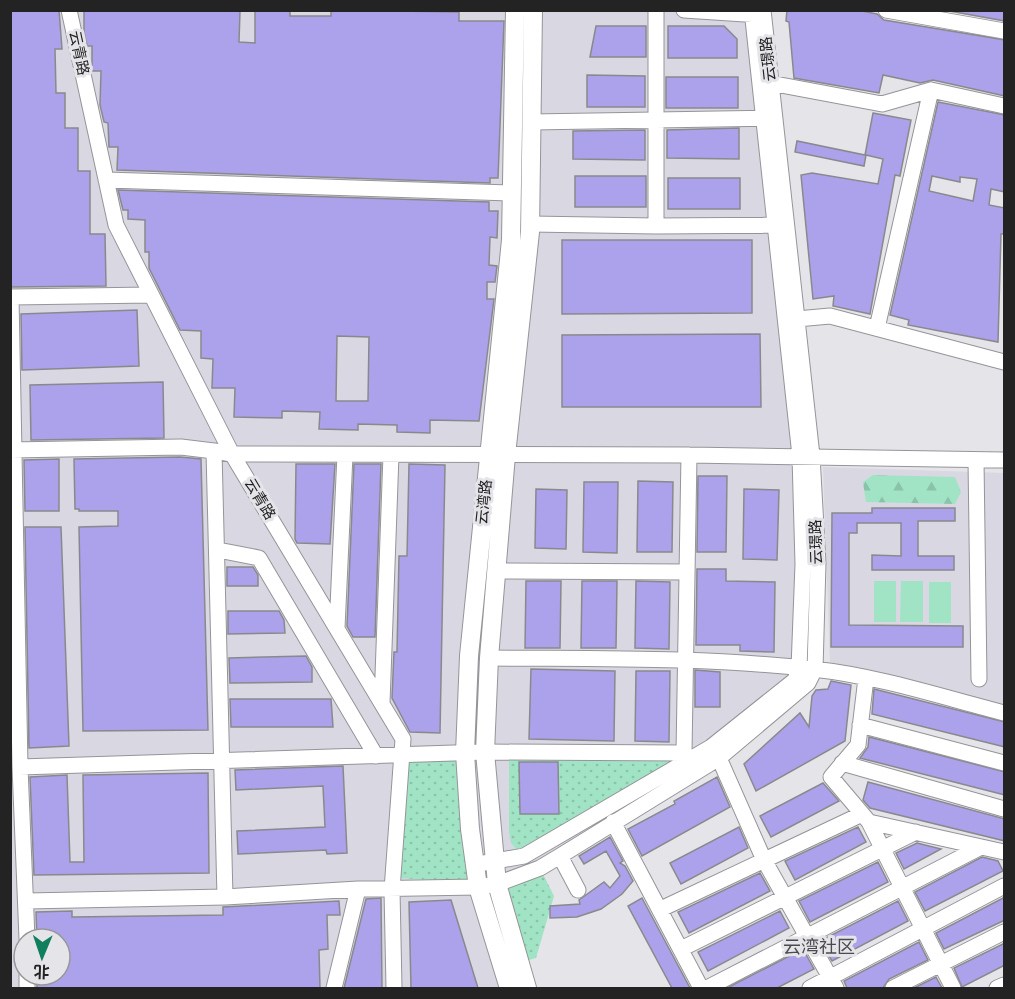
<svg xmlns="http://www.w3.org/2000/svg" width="1015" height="999" viewBox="0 0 1015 999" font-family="Literata,'Noto Sans SC',serif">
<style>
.built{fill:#d8d7e2;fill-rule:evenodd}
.grass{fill:#a0e4c5}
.forest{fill:url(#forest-firs)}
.park{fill:url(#park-dots)}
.building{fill:#aca2eb;stroke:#89898d;stroke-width:1.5;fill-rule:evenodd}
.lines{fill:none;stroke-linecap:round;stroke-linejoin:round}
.minor-casing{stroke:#959599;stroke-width:17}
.major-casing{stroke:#959599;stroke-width:20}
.minor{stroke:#fff;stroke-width:15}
.major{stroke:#fff;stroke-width:18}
.labels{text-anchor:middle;stroke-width:6;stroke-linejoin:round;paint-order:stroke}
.street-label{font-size:15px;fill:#232324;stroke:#e5e4e9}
.quarter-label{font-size:18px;fill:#4b4b4f;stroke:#e5e4e9}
</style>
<defs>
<pattern id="forest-firs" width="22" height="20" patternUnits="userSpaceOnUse" patternTransform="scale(1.5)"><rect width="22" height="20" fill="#a0e4c5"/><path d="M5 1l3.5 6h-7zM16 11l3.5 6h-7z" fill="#8ac3a9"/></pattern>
<pattern id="park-dots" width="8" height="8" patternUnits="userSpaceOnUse" patternTransform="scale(1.5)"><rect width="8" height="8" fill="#a0e4c5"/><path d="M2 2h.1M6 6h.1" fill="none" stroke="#8ac3a9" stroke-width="1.8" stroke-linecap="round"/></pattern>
</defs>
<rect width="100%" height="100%" fill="#e5e4e9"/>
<!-- built -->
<path class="built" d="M10,11H763L812,456L815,669L719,758L540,868L522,988H11ZM24,939H60V975H24Z
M823,467L1004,473V706L830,662Z"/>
<!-- grass -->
<path class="grass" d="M874,581H896V622H874Z
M901,581H923V622H900Z
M929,582H951V623H929Z"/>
<!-- forest -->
<path class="forest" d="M873,475L955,477L961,492L955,504L866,502L863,482Z"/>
<!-- park -->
<path class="park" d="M460,756L470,882L396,878L406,758Z
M509,757L680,759L517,850L511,843L509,831Z
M540,868L554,896L536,958L519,963L497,884Z"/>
<!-- building -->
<path class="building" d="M10,10H59L62,49H55L56,93H65V128H78V171H90V234H105L106,286L10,287Z
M84,10L240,11L239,42L255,43V10H290V16H331V10L459,12V21H504L498,178H490V183L117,170L118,147H109L108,123L104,122L100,105L101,71H92V46H87L84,32Z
M787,10H857L877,14L884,20L1005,40V96L933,80L920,83L883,75L879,93L794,78L789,22L786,21Z
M944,10H1005V21Z
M596,26H646V57H590Z
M668,26H724L737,39V58H668Z
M587,75L645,76V107H587Z
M666,77H738V108H666Z
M938,102L1005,115V192L991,189L989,205L1005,208V234H1001L998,342L908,325L909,320L890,315ZM932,176L960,182V177L977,179L973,201L929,191Z
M873,113L911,120L900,176L895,175L870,314L833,306L834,296L813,299L801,175L812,173L878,184L883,159L866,155L864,166L795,152L797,141L865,155Z
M739,128V159L667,158V130Z
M645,130V160L573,159V131Z
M575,176H646V207H575Z
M668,178H740V209H668Z
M118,190L489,202V211H498L497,238L490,237L489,265L497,266L495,282H487V299H494L479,421L430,420V433L397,432V425L358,424V430L319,429L320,412L282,411V418L234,417L235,388H212L213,359L201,358V331L180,330L149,268V252H145V220L128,219V210H123ZM337,336L369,337L368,401H336Z
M562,240H752V313L562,314Z
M137,310L139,366L22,370L21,314Z
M760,334L761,407H562V335Z
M163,382L164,438L31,440L30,385Z
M180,457L201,459L208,730L83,731L79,527L118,526V511H79V509H75L74,459Z
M59,459V511H25L24,460Z
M296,464H335L330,544L297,543L295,539Z
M354,464H381L375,637H353L347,626Z
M409,464L445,465L440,733L410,732L392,698L394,652H397L399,556H407Z
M698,476H727L726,552H697Z
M638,481L673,482L672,552H637Z
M584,482H618L617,553L583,552Z
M536,489L567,490L566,549L535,548Z
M744,489L779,490L777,560L743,559Z
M872,508H955V521H918V556H954V570H872V555L901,556V523H857V533H849V625L963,626V647H831L832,513H872Z
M25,527H61L69,746L29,748Z
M227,567H253L258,575V586H227Z
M697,569H726V581L775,582L774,652L740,651V645H696Z
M526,581H561L560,648H525Z
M582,581H617L616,648H581Z
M636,581L670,582L669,649L635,648Z
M228,611H279L284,620L285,633L228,634Z
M306,656L312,667V682L230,683L229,658Z
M531,669L615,671L614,741L529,739Z
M695,670L720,672V707H695Z
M636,671H670L669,742L635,741Z
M831,681L851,685L845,741L756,791L744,764L800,713L809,727L812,696L816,690L828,689Z
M874,689L1005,722V747L872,714Z
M230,699H331L333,727H231Z
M869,737L1005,772V795L860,758L868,747Z
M519,762H558L559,814H520Z
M343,766L347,853L327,854L326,850L238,854L237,831L325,827L323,786L236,790L235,770Z
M208,773L209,873L34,875L30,777L67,775L70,862H84L83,775Z
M717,777L730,807L642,856L628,829L675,804L674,801Z
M868,782L1005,819V841L870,808L863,800Z
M823,783L839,801L771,837L760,816Z
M739,827L748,848L681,884L670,863Z
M858,827L866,842L795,880L785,861Z
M610,837L623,861L620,863L625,866L633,881L622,894L601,909L577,917L550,918V906L580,904L579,900L604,882L610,888L620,876L606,851L584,864L579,856Z
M917,843L941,849L904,869L896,853Z
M982,857L998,861L1003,871L925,911L915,892Z
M878,862L888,882L810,922L799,901Z
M760,873L770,891L689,933L678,912Z
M1005,897V920L944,949L936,933Z
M381,898L382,988H344L366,899Z
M642,898L690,988H672L628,906Z
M451,900L478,988H411L409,902Z
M339,901L340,915H327L328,949L319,950L320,988H37V975H60V939H37L36,912L72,911V917L223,915V907Z
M898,901L908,921L832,961L820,941Z
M780,911L789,928L708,971L698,952Z
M919,942L928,960L889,979L883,988H847L844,981Z
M1005,943V965L962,987L954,968Z
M803,949L814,969L777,988H727Z
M936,977L942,988H914Z"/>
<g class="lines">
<defs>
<path id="minor" d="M69,10L116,225L232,454L403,739L392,890L394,988
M684,10L760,15
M886,10L1004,31
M770,83L882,104L931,90L877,328
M931,90L1004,106
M531,122L774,118
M106,180L512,193
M530,224L656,226V10
M656,226L785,225
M797,319L830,316L1004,362
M10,450L181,447L214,451
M976,460L979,679
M218,550L259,558L376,756
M497,571L687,572
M337,628L345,455
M489,658C597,659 705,657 813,669C878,676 942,697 1004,713
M866,678L858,745L831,777L869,822L1004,852
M382,703L391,455
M860,725L1004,763
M719,758L764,860L836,988
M842,763L1004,809
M20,767L485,752L684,753L689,455
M613,822L701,988
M869,822L953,988
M560,856L578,890
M484,863L524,856L711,747L795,680L799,668L803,564L800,456L752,10
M358,889L225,897L214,451L232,454L689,455L1004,460
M27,901L225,897
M661,909L862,814
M27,939L20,767L11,297L151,295
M681,949L916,832
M27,975V988
M334,988L358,889L478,887L497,884L540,868L560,856L719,758L808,683L815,669L818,563L812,456L763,10
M707,988L981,847
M810,988L1004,886
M893,988L1004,932
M997,988L1004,985"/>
<path id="major" d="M509,988L478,887L470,829L465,753L469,656L511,240L515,10
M527,988L497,884L485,752L489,658L506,455L530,232L533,10"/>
</defs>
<!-- minor casing -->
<use href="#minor" class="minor-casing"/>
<!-- major casing -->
<use href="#major" class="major-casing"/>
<!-- minor -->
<use href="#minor" class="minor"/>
<!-- major -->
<use href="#major" class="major"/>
</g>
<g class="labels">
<!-- street labels -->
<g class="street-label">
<text transform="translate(79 53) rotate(78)" y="5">云青路</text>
<text transform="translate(768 59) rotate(-96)" y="5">云璟路</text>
<text transform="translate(260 499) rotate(59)" y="5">云青路</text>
<text transform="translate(484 502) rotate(-84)" y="5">云湾路</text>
<text transform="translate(816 542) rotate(-92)" y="5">云璟路</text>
</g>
<!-- quarter labels -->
<g class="quarter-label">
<text x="819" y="953">云湾社区</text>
</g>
</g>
<!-- border -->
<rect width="1015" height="999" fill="none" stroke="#232324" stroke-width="24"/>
<!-- north arrow -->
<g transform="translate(42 957) rotate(182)"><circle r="28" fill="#e5e4e9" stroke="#97979a" stroke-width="1.5"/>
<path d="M0-4.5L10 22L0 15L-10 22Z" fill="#107f5b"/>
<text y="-9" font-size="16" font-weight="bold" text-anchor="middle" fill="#232324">北</text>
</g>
</svg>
